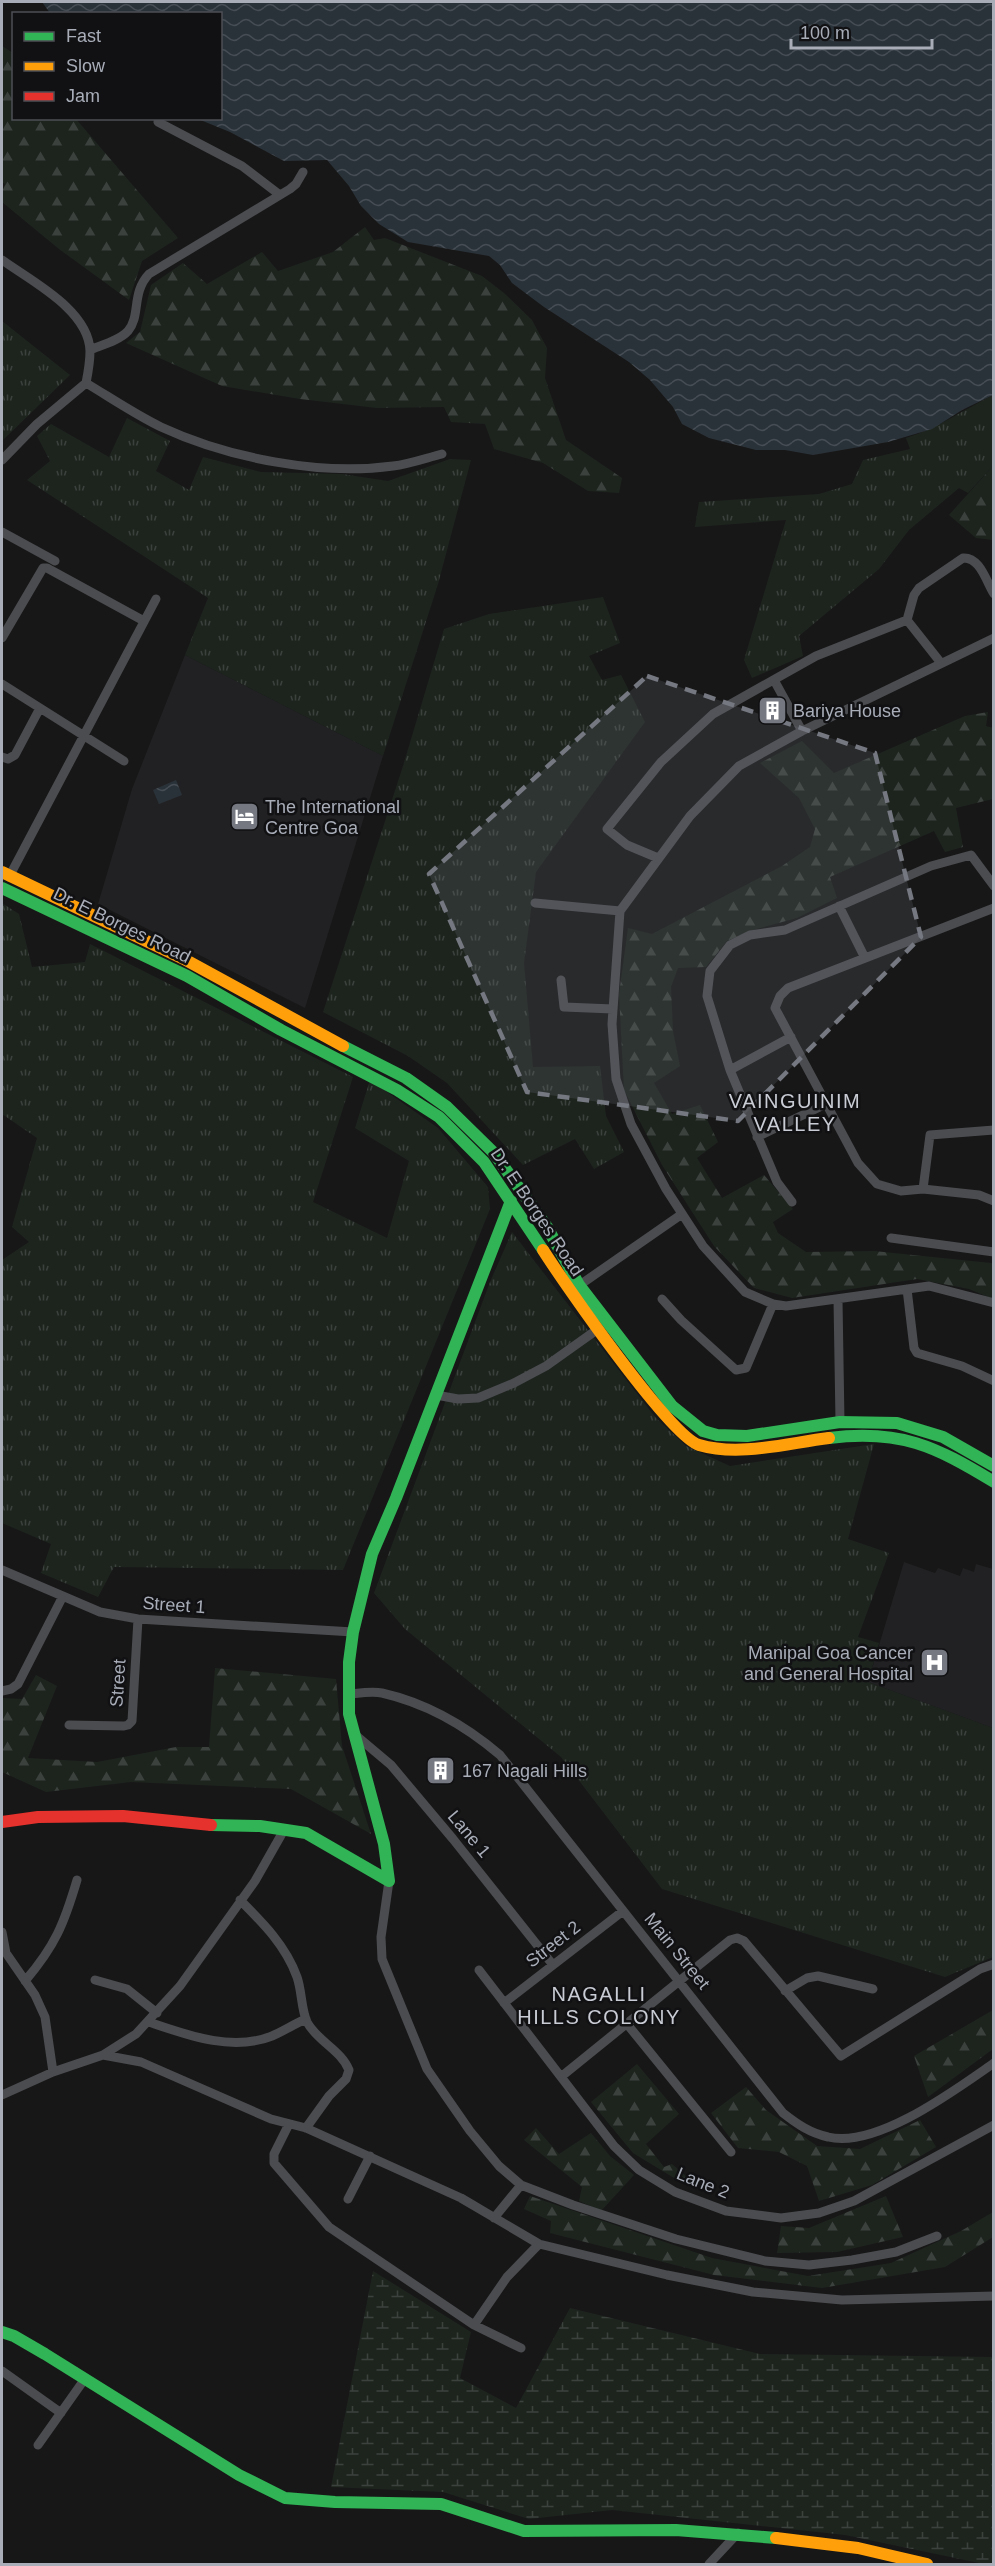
<svg xmlns="http://www.w3.org/2000/svg" width="995" height="2566" viewBox="0 0 995 2566" font-family="Helvetica,sans-serif">
<style>
.built{fill:#212123}
.grass{fill:url(#grass-tufts)}
.forest{fill:url(#forest-firs)}
.wetland{fill:url(#wetland-marsh)}
.water{fill:url(#water-waves)}
.lines{fill:none;stroke-linecap:round;stroke-linejoin:round}
.street{stroke:#4b4c50;stroke-width:9}
.fast{stroke:#30b455;stroke-width:12}
.slow{stroke:#ff9f0a;stroke-width:12}
.jam{stroke:#e5322d;stroke-width:12}
.marked{fill:#757880;fill-opacity:0.2;stroke:#757880;stroke-width:4.5;stroke-dasharray:12 8;stroke-linejoin:round}
.labels{text-anchor:middle;stroke-width:5;stroke-linejoin:round;paint-order:stroke}
.poi-label{font-size:18px;fill:#a8adb8;stroke:#111113;text-anchor:start}
.street-label{font-size:18px;fill:#a8adb8;stroke:#111113}
.neighbourhood-label{font-size:20px;letter-spacing:1.5px;fill:#c9ccd4;stroke:#111113}
</style>
<defs>
<pattern id="grass-tufts" width="24" height="20" patternUnits="userSpaceOnUse" patternTransform="scale(1.5)"><rect width="24" height="20" fill="#1d241e"/><path d="M3 7l-1-3M5 7V3M7 7l1-3M15 17l-1-3M17 17v-4M19 17l1-3" fill="none" stroke="#3b413d"/></pattern>
<pattern id="forest-firs" width="22" height="20" patternUnits="userSpaceOnUse" patternTransform="scale(1.5)"><rect width="22" height="20" fill="#1d241e"/><path d="M5 1l3.5 6h-7zM16 11l3.5 6h-7z" fill="#3b413d"/></pattern>
<pattern id="wetland-marsh" width="20" height="14" patternUnits="userSpaceOnUse" patternTransform="scale(1.5)"><rect width="20" height="14" fill="#1d241e"/><path d="M1 5h8M5 5V1M11 12h8M15 12V8" fill="none" stroke="#3b413d"/></pattern>
<pattern id="water-waves" width="16" height="10" patternUnits="userSpaceOnUse" patternTransform="scale(1.5)"><rect width="16" height="10" fill="#2a3239"/><path d="M0 5q4-4 8 0t8 0" fill="none" stroke="#464d54"/></pattern>
</defs>
<rect width="100%" height="100%" fill="#171717"/>
<!-- built -->
<path class="built" d="M185,655L383,756L305,1008L98,904L132,789Z
M904,1562L935,1573L938,1568L960,1576L963,1568L974,1572L976,1564L993,1569V1728L868,1682Z"/>
<!-- grass -->
<path class="grass" d="M2,321L70,375L2,441Z
M993,395V466L968,493L959,488L909,530L879,569L799,636L803,656L752,678L744,660L786,520L695,527L699,502L819,494L852,484L863,460L910,449L906,438C937,428 964,410 993,395Z
M127,418L170,441L156,471L189,490L203,457L261,472L342,474L388,481L450,459L471,460L438,584L383,756L185,655L208,598L27,480L50,461L37,436L51,424L109,457Z
M603,597L620,643L589,656L602,680L621,675L645,722L536,872L524,963L533,1067L600,1066L606,1116L624,1152L594,1169L575,1139L523,1165L447,1083L408,1056L323,1012L403,766L444,629L489,614Z
M2,903L19,914L32,967L85,962L90,944L353,1077L313,1202L387,1238L409,1161L355,1128L370,1080L438,1128L488,1187L490,1209L343,1570L114,1567L98,1597L41,1573L51,1544L2,1523V1260L29,1242L12,1227L37,1138L2,1114Z
M512,1232L655,1417L686,1446L730,1466L874,1444L848,1539L889,1553L858,1637L879,1643L868,1682L993,1728V1957L945,1977L662,1889L561,1757L405,1629L374,1593L490,1282Z"/>
<!-- forest -->
<path class="forest" d="M2,46L13,53L14,118L76,119L178,238L142,261L129,300L59,249L2,202V191L5,184L2,182Z
M365,227L374,240L385,238L482,276L504,293L532,320L547,348L545,378L566,440L622,478L619,493L588,491L543,463L494,449L485,424L451,422L444,407L377,408L300,399L222,386L126,343L140,332L151,285L183,263L207,284L262,252L278,271L333,252Z
M993,466V540L976,538L949,515Z
M988,712L986,726L993,728V799L956,808L963,847L945,852L934,831L830,877L837,898L797,918L753,930L727,941L706,967L678,968L671,987L673,1031L680,1066L654,1083L672,1114L700,1105L718,1142L697,1158L722,1198L764,1175L793,1209L773,1222L778,1233L806,1252L874,1251L991,1263L993,1264V1299L969,1289L917,1279L792,1298L754,1288L714,1246L662,1165L624,1090L619,994L628,928L652,934L782,866L810,847L815,829L799,798L760,763L802,741L834,773L965,716Z
M215,1668L336,1679L342,1746L371,1834L291,1789L131,1782L46,1792L2,1772V1698L22,1699L36,1675L57,1686L28,1758L97,1762L176,1747H209Z
M993,2010V2049L928,2097L914,2056Z
M637,2064L679,2114L646,2144L664,2167L672,2164L689,2179L684,2184L633,2153L591,2102Z
M746,2087L766,2110L817,2146L860,2149L920,2120L936,2147L872,2185L819,2201L807,2166L779,2152L738,2148L711,2113Z
M536,2128L559,2154L591,2133L610,2156L634,2175L601,2211L579,2201L582,2187L524,2140Z
M530,2196L712,2258L808,2276L891,2263L961,2231L993,2212V2237L945,2267L822,2288L714,2275L550,2233L551,2221L524,2209Z
M886,2196L903,2237L837,2252L777,2253L781,2226L809,2228Z"/>
<!-- wetland -->
<path class="wetland" d="M373,2271L471,2332L460,2378L516,2408L570,2308L760,2354L993,2357V2564H984L845,2535L612,2510L529,2519L443,2492L331,2487Z"/>
<!-- water -->
<path class="water" d="M42,2H993V395L962,410L932,429L888,442L813,455L785,450H756L709,438L682,424L673,407L650,380L629,362L544,307L512,283L500,265L489,256L408,242L379,224L361,206L349,186L327,160L284,161L230,132L198,119L220,118V14L50,13Z
M176,780L182,795L159,804L153,790Z"/>
<g class="lines">
<!-- street -->
<path class="street" d="M158,122L242,166L280,195
M2,260C31,281 89,310 90,351C90,361 88,373 86,383C111,398 136,415 161,427C228,458 320,476 393,466C410,464 426,458 442,454
M90,350C102,345 120,340 128,331C141,316 131,293 149,274L290,189L296,184L303,172
M2,460L37,424L86,383
M2,532L55,561
M907,620L914,595L919,588L963,558C980,557 986,581 994,594
M2,638L43,568H47L144,621
M994,638L802,731L739,766L690,816L620,911L612,1024L616,1079L631,1124L666,1189L703,1246L745,1292L773,1304L786,1306L929,1286L994,1303
M774,680L802,731
M2,684L124,761
M2,757L8,759L15,755L40,708
M658,858L627,845L607,829L661,762L713,714L816,656L907,620L941,663
M9,877L156,599
M535,903L620,911
M839,906L865,958
M994,908L788,988L780,996L775,1008L858,1163L877,1184L901,1191L923,1189L979,1195L994,1201
M561,980L564,1007L613,1009
M730,1070L791,1037
M757,1137L826,1104
M923,1189L930,1135L994,1130
M792,1202L777,1182L730,1070L707,996L710,971L730,945L750,935L785,930L931,866L971,855L994,886
M891,1238L994,1252
M574,1289L682,1214
M907,1289L914,1348L917,1353L962,1366L994,1381
M662,1299L681,1320L736,1370L746,1368L773,1304
M838,1300L840,1422
M436,1395L458,1399L478,1398L514,1383L546,1366L598,1329
M2,1570L100,1612L138,1619L353,1632
M2,1691L11,1689L18,1684L63,1596
M350,1694C360,1693 372,1691 382,1693C426,1703 466,1726 500,1755L783,2113C797,2124 810,2133 828,2137C876,2149 955,2090 994,2063
M69,1725L124,1726L128,1725L132,1721L138,1619
M353,1733L391,1765L453,1839L553,1965
M389,1881L381,1937L382,1959L427,2069L470,2131L499,2166L521,2185L573,2205L676,2239L765,2261L809,2265L852,2260L896,2252L937,2236
M240,1900C263,1923 286,1946 297,1977C302,1991 301,2009 307,2022C317,2041 341,2050 349,2070L346,2079L329,2096L306,2128
M2,1932L6,1953L35,1995L45,2017L53,2072
M479,1970L614,2146L639,2170L675,2192L726,2211L781,2218L819,2213L854,2201L994,2125
M95,1980L127,1989L157,2013
M25,1981C55,1946 64,1924 77,1880
M785,1991L807,1978L818,1976L873,1989
M504,2003L623,1911
M149,2022C187,2035 232,2052 272,2036C284,2031 294,2024 306,2019
M627,2024L731,2152
M103,2055L141,2062L271,2119L306,2128L461,2198L539,2244L667,2275L753,2292L842,2300L994,2296
M562,2076L730,1940L737,1938L744,1941L841,2056L980,1969L994,1964
M2,2095L53,2072L103,2055L136,2034L180,1986L255,1881L284,1830
M289,2124L274,2154V2163L329,2227L474,2325L507,2277L539,2244
M348,2199L370,2156
M494,2218L521,2185
M474,2325L521,2348
M2,2371L61,2413
M38,2445L84,2380
M709,2564L738,2533"/>
<!-- fast -->
<path class="fast" d="M2,888L187,976L281,1030L397,1090L439,1117L484,1162L543,1250
M343,1046L406,1078L447,1107L494,1153L547,1227L579,1285L672,1406L703,1431L717,1435L747,1436L840,1422L897,1423L943,1437L994,1466
M829,1438C900,1429 935,1446 994,1482
M211,1825L260,1826L306,1833L389,1881
M389,1881L384,1844L349,1714V1662L353,1632L372,1554L396,1498L511,1201
M2,2332L14,2336L45,2354L239,2475L285,2498L335,2502L441,2504L524,2531L676,2530L776,2538"/>
<!-- slow -->
<path class="slow" d="M2,872L184,959L343,1046
M543,1250C564,1283 670,1436 699,1445C740,1457 787,1443 829,1438
M776,2538L858,2548L927,2564"/>
<!-- jam -->
<path class="jam" d="M2,1822L38,1817L123,1816L211,1825"/>
</g>
<!-- marked area -->
<path class="marked" d="M647,676L875,753L921,937L738,1121L527,1092L429,874Z"/>
<!-- icons -->
<defs>
<symbol id="building-square" viewBox="-11 -11 22 22"><rect x="-9" y="-9" width="18" height="18" rx="4" fill="#757880" stroke="#111113"/><path d="M-4-6H4V6H1V3H-1V6H-4ZM-2.5-4.3h1.7v1.8h-1.7ZM.8-4.3h1.7v1.8H.8ZM-2.5-1h1.7V.8h-1.7ZM.8-1h1.7V.8H.8Z" fill="#fff"/></symbol>
<symbol id="hotel-square" viewBox="-11 -11 22 22"><rect x="-9" y="-9" width="18" height="18" rx="4" fill="#757880" stroke="#111113"/><path d="M-6-4.5h1.5V1H6V5H4.5V3h-9V5H-6ZM-4 0a1.8 1.8 0 1 1 3.6 0ZM.5 0V-2.5h3Q6-2.5 6 0Z" fill="#fff"/></symbol>
<symbol id="hospital-square" viewBox="-11 -11 22 22"><rect x="-9" y="-9" width="18" height="18" rx="4" fill="#757880" stroke="#111113"/><path d="M-5-5h3v3.5h4V-5h3V5h-3V1.5h-4V5h-3Z" fill="#fff"/></symbol>
</defs>
<g fill-rule="evenodd">
<use href="#building-square" x="756" y="694" width="33" height="33"/>
<use href="#hotel-square" x="228" y="800" width="33" height="33"/>
<use href="#hospital-square" x="918" y="1646" width="33" height="33"/>
<use href="#building-square" x="424" y="1754" width="33" height="33"/>
</g>
<g class="labels">
<!-- poi labels -->
<g class="poi-label">
<text x="793" y="717">Bariya House</text>
<text x="265" y="813">The International<tspan x="265" dy="21">Centre Goa</tspan></text>
<text x="913" y="1659" text-anchor="end">Manipal Goa Cancer<tspan x="913" dy="21">and General Hospital</tspan></text>
<text x="462" y="1777">167 Nagali Hills</text>
</g>
<!-- street labels -->
<g class="street-label">
<text transform="translate(122 925) rotate(26)" y="6">Dr. E Borges Road</text>
<text transform="translate(537 1212) rotate(56)" y="6">Dr. E Borges Road</text>
<text transform="translate(174 1605) rotate(4)" y="6">Street 1</text>
<text transform="translate(118 1683) rotate(-86)" y="6">Street</text>
<text transform="translate(469 1834) rotate(50)" y="6">Lane 1</text>
<text transform="translate(553 1944) rotate(-38)" y="6">Street 2</text>
<text transform="translate(677 1951) rotate(51)" y="6">Main Street</text>
<text transform="translate(703 2183) rotate(22)" y="6">Lane 2</text>
</g>
<!-- neighbourhood labels -->
<g class="neighbourhood-label">
<text x="795" y="1108">VAINGUINIM<tspan x="795" dy="23">VALLEY</tspan></text>
<text x="599" y="2001">NAGALLI<tspan x="599" dy="23">HILLS COLONY</tspan></text>
</g>
</g>
<!-- border -->
<rect width="995" height="2566" fill="none" stroke="#a8adb8" stroke-width="6"/>
<!-- legend -->
<rect x="12" y="12" width="210" height="108" fill="#111113" stroke="#4d4f55" stroke-width="1.5"/>
<rect x="24" y="32" width="30" height="9" fill="#30b455" stroke="#4d4f55" stroke-width="1.5"/>
<text x="66" y="42" font-size="18" fill="#a8adb8">Fast</text>
<rect x="24" y="62" width="30" height="9" fill="#ff9f0a" stroke="#4d4f55" stroke-width="1.5"/>
<text x="66" y="72" font-size="18" fill="#a8adb8">Slow</text>
<rect x="24" y="92" width="30" height="9" fill="#e5322d" stroke="#4d4f55" stroke-width="1.5"/>
<text x="66" y="102" font-size="18" fill="#a8adb8">Jam</text>
<!-- scale -->
<path d="M791 39v9h141v-9" fill="none" stroke="#a8adb8" stroke-width="3"/>
<text x="800" y="39" font-size="18" fill="#a8adb8" stroke="#111113" stroke-width="4.5" paint-order="stroke">100 m</text>
</svg>
